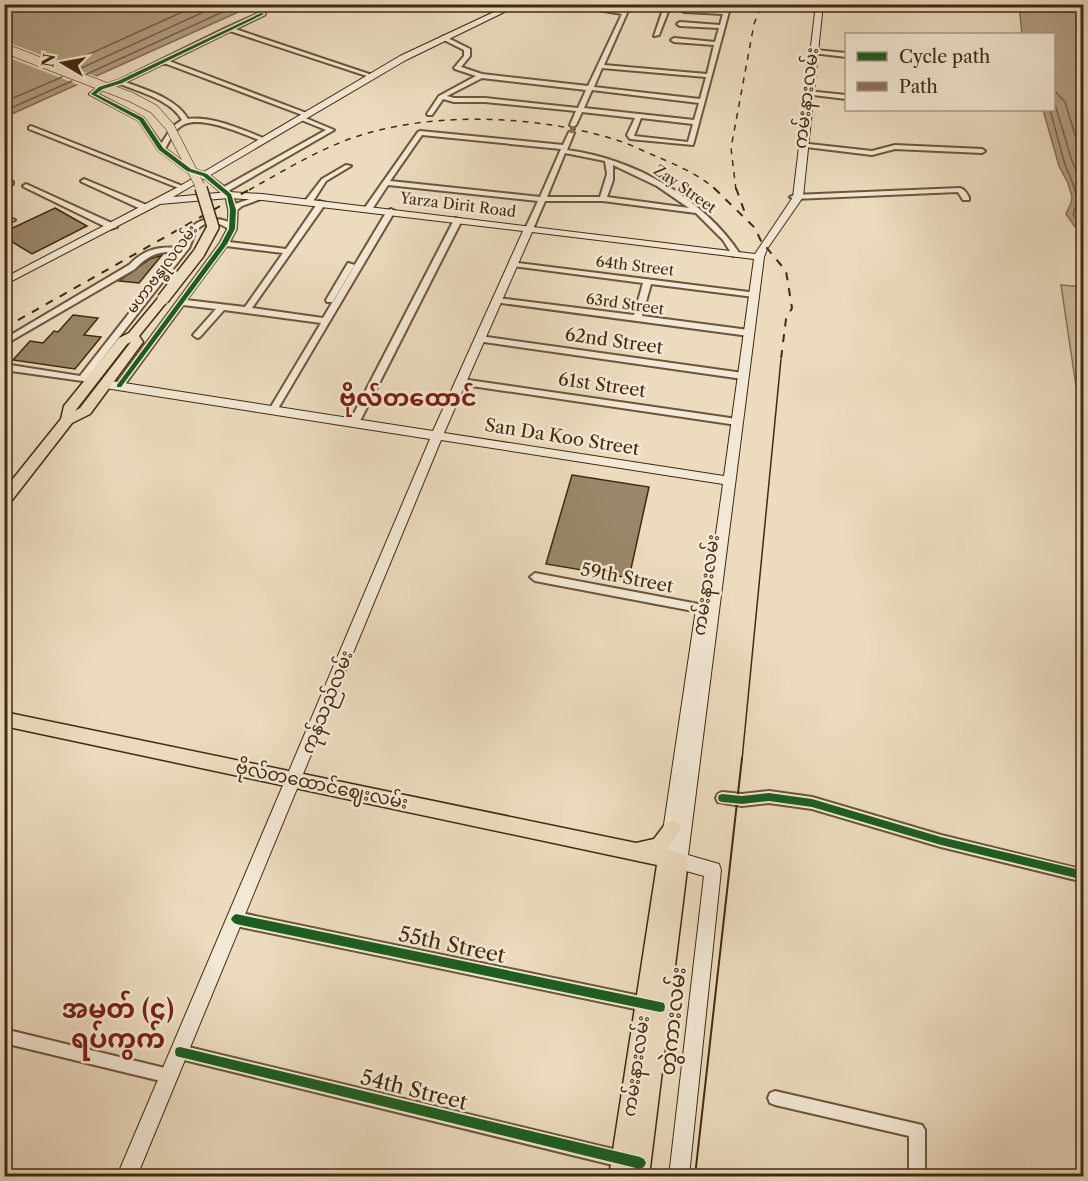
<svg xmlns="http://www.w3.org/2000/svg" width="1088" height="1181" viewBox="0 0 1088 1181" font-family="'Libre Caslon Text','Noto Sans Myanmar',serif">
<style>
.green{fill:#cfbda1;stroke:#887458;stroke-width:1.5}
.water{fill:#b29f83;stroke:#857054;stroke-width:1.5}
.pier{fill:#ecdbbf}
.lines{fill:none;stroke-linecap:round;stroke-linejoin:round}
.shore{stroke:#7a6448;stroke-width:1.5}
.building{fill:#9a866a;stroke:#412a0e;stroke-width:1.5}
.street-casing{stroke:#6c563a;stroke-width:4}
.secondary-casing{stroke:#412a0e;stroke-width:2}
.primary-casing{stroke:#412a0e;stroke-width:3}
.street{fill:#f3e8d5;fill-rule:evenodd}
.secondary{fill:#f3e8d5;fill-rule:evenodd}
.primary{fill:#ecdbbf;fill-rule:evenodd}
.tram-far1{stroke:#412a0e;stroke-width:1.5}
.tram{stroke:#412a0e;stroke-width:2}
.rail-far1{stroke:#412a0e;stroke-width:1.5;stroke-dasharray:6 6;stroke-linecap:butt}
.rail{stroke:#412a0e;stroke-width:2;stroke-dasharray:8 8;stroke-linecap:butt}
.primary-bridge-far1-casing{stroke:#412a0e;stroke-width:10;stroke-linecap:butt}
.primary-bridge-casing{stroke:#412a0e;stroke-width:14;stroke-linecap:butt}
.primary-bridge-far1{stroke:#ecdbbf;stroke-width:9}
.primary-bridge{stroke:#ecdbbf;stroke-width:11}
.quiet{stroke:#8d6e63;stroke-width:4;stroke-dasharray:7 4;stroke-linecap:butt}
.cycleway-casing{stroke:#f3e8d5;stroke-width:3}
.cycleway{fill:#1b5e20;fill-rule:evenodd}
.labels{text-anchor:middle;stroke-width:5;stroke-linejoin:round;paint-order:stroke}
.far-street-label{font-size:15px;fill:#412a0e;stroke:#f3e8d5}
.street-label{font-size:18px;fill:#412a0e;stroke:#f3e8d5}
.near-street-label{font-size:21px;fill:#412a0e;stroke:#f3e8d5}
.district-label{font-size:24px;font-weight:bold;fill:#7a1f14;stroke:#f3e8d5}
.near-quarter-label{font-size:26px;font-weight:bold;fill:#7a1f14;stroke:#f3e8d5}
</style>
<rect width="100%" height="100%" fill="#ecdbbf"/>
<filter id="stains"><feTurbulence type="fractalNoise" baseFrequency=".00333" numOctaves="4"/><feColorMatrix values="0 0 0 0 .2 0 0 0 0 .09 0 0 0 0 .02 0 0 0 .5 -.17"/></filter>
<radialGradient id="worn" r=".72"><stop offset=".6" stop-color="#630" stop-opacity="0"/><stop offset="1" stop-color="#630" stop-opacity=".3"/></radialGradient>
<!-- green -->
<path class="green" d="M1061,285L1083,287V433Z"/>
<!-- water -->
<path class="water" d="M5,4L20,7L26,4L254,5L5,117Z
M1019,5H1083V231L1075,227L1066,214L1071,203L1072,197L1068,183L1059,166L1043,110H1054V34H1022Z"/>
<!-- pier -->
<path class="pier" d="M5,41L100,78L81,86L4,56Z"/>
<g class="lines">
<!-- shore -->
<path class="shore" d="M65,65L200,4
M77,70L221,4
M87,74L240,4
M1054,90L1065,102L1084,164
M1054,101L1072,161L1084,189
M4,102L62,77
M1050,110C1055,127 1059,144 1064,161C1070,181 1082,193 1073,215L1084,224
M4,111L72,81"/>
</g>
<!-- building -->
<path class="building" d="M55,208L87,226L32,254L4,237V232Z
M162,255L139,283L119,281L150,259Z
M73,315L98,318L84,335L101,337L75,369L13,360L30,341L43,343L54,331L58,332Z
M572,475L649,487L629,578L546,564Z"/>
<g class="lines">
<defs>
<path id="street" d="M561,4H577L623,11L626,4H631L604,65L707,74L714,45L674,42L671,40L674,38L715,42L719,28L680,26L677,24L680,22L720,25L723,14L684,12L681,10L684,8L723,11L725,4H731L693,145L630,139L627,135L635,118L582,112L576,125L573,127L570,125L576,111L485,102H454L443,99L432,115H428L427,114L439,96L476,76L455,69L454,68L464,56V50L442,39L441,38L444,36L470,49V56L461,67L482,74L588,86L622,14ZM602,68L706,77L700,99L594,87ZM482,78L586,90L578,108L485,98H454L447,96ZM592,90L699,103L694,120L584,108ZM641,118L693,124L688,142L634,136Z
M665,4H671L659,35L654,36Z
M262,12L265,14L264,15L235,29L375,76L370,77L230,31L169,61L309,114V116H305L164,63L125,82C146,90 176,98 188,119C214,116 242,130 266,139V141H262C243,134 204,116 185,124C175,128 170,140 165,149L191,169L207,174L224,187L326,130L299,119V117H303L334,130L228,191L233,195L235,204L262,195L266,197L242,206L237,210L236,229L229,242L286,249L319,201L326,203L252,308L323,318L387,211L391,209L395,211L276,412L273,413L269,410L321,323L224,310L200,337L197,338L193,335L216,309L183,305L122,388L119,389L115,386L220,244L228,229C220,222 205,220 197,230C193,235 192,242 189,248L88,377L91,380L90,382L4,370V364L80,376L177,252C159,251 148,255 135,269L4,345V339L129,265C144,249 159,246 181,248C184,242 186,236 190,230C198,217 216,217 229,222V210L226,196L203,176L187,171L159,150L139,120L90,94L99,87L118,81L226,28ZM120,84C140,92 171,100 182,120L172,127L161,144L143,118L97,94L103,89ZM226,246L283,253L245,307L186,300Z
M815,50L846,53V57L813,53V51Z
M807,91L846,95V99L805,94V92Z
M31,126L185,187L186,188L181,189L29,129V127Z
M420,131L563,145L569,132H573L574,133L567,150C634,159 702,197 740,254L733,256L723,240L696,213L603,201H545L533,229L529,231L525,229L538,201L388,185L371,211H365L364,209L418,132ZM422,135L561,149L540,197L390,181ZM565,153L605,161L607,174L600,197H547ZM613,165L657,186L689,208L607,197L613,180Z
M800,143L872,151L895,145L982,149L985,151L982,153L895,149L872,155L798,146V144Z
M346,165L351,166L326,181L312,203H306L305,201L322,179Z
M4,177L13,182V184L4,188Z
M84,179L149,206L150,208L143,210L82,182L81,181Z
M26,184L116,225L117,227L110,229L24,187L23,186Z
M960,188C964,189 970,196 969,200H963L958,192L794,199L790,197L794,195Z
M8,218L15,220L4,225V220Z
M455,218L462,220L359,423L357,425H351L349,423Z
M510,262L757,293L758,295L754,297L651,284L642,316L749,330L753,333L749,336L494,302V298H497L634,315L643,283L513,266H510Z
M348,263L355,265L333,302H327L326,300Z
M480,336L743,373L747,376L743,379L477,341V337Z
M461,379L737,419L742,422L737,425L458,384L457,382Z
M535,573L709,606L713,607L714,610L713,613L709,614L535,581L530,577Z
M769,791L812,797L941,835L1084,870V882L941,847L812,809L769,803L742,806L718,802L716,798L718,794L722,792L742,794Z
M236,912L650,998L655,1000L657,1005L655,1010L650,1012L236,926L231,924L229,919L231,914Z
M4,1029L169,1069L174,1071L176,1076L174,1081L169,1083L4,1043Z
M180,1045L625,1152L630,1155L633,1160L630,1165L625,1168L180,1059L175,1057L173,1052L175,1047Z
M775,1091L922,1125L925,1130V1176H909V1136L775,1105L770,1103L768,1098L770,1093Z"/>
<path id="secondary" d="M511,4H521L406,60L173,197L229,192L262,194L755,254L793,197L816,4H823L803,197L767,249L764,257L688,855L719,864L721,870L689,1176H669L704,876L679,869L672,864L667,866L661,864L659,858L696,609L698,605H706L723,484L441,440L137,1176H117L430,439L105,388L99,384L105,380L433,431L523,231L262,200L229,198L160,204L4,285V278L180,186L400,56ZM532,232L754,259L724,476L444,433Z"/>
<path id="primary" d="M163,296L169,299L139,336L143,342L90,414L72,423L9,504L4,505V490L61,419L64,406L119,338L129,333L159,297ZM131,342L80,408L75,411L127,344Z
M4,712L636,843L654,839L666,823L672,821L678,823L681,829L667,849L685,855L688,861L649,1176H609L657,865L4,726Z"/>
</defs>
<!-- street casing -->
<use href="#street" class="street-casing"/>
<!-- secondary casing -->
<use href="#secondary" class="secondary-casing"/>
<!-- primary casing -->
<use href="#primary" class="primary-casing"/>
<!-- street -->
<use href="#street" class="street"/>
<!-- secondary -->
<use href="#secondary" class="secondary"/>
<!-- primary -->
<use href="#primary" class="primary"/>
<!-- tram-far1 -->
<path class="tram-far1" d="M742,760L781,359"/>
<!-- tram -->
<path class="tram" d="M695,1176L742,758"/>
<!-- rail-far1 -->
<path class="rail-far1" d="M249,190C287,169 325,145 368,133C443,112 536,116 610,138C625,142 639,149 653,155C674,164 699,174 716,190
M736,190L731,148L754,24L762,4"/>
<!-- rail -->
<path class="rail" d="M714,188L755,228L761,241L786,271L792,308L786,319L781,359
M736,188L745,213
M4,328L252,188"/>
<defs>
<path id="primary-bridge-far1" d="M4,48L131,97L154,109L170,127L202,190"/>
<path id="primary-bridge" d="M163,299L199,253L213,227L201,188"/>
</defs>
<!-- primary-bridge-far1 casing -->
<use href="#primary-bridge-far1" class="primary-bridge-far1-casing"/>
<!-- primary-bridge casing -->
<use href="#primary-bridge" class="primary-bridge-casing"/>
<!-- primary-bridge-far1 -->
<use href="#primary-bridge-far1" class="primary-bridge-far1"/>
<!-- primary-bridge -->
<use href="#primary-bridge" class="primary-bridge"/>
<!-- quiet -->
<path class="quiet" d="M571,133L573,125"/>
<defs>
<path id="cycleway" d="M261,13L264,14L122,83L103,89L96,94L143,118L163,148L191,169L207,174L231,194L236,210L235,229L227,244L121,387H117V385L221,244L229,229L230,210L227,196L203,176L187,171L159,150L139,120L91,94L99,87L118,81Z
M769,793L812,799L941,837L1084,871V880L941,845L812,807L769,801L742,804L722,802L719,801L718,798L719,795L722,794L742,796Z
M236,914L660,1002L664,1003L665,1007L664,1011L660,1012L236,924L233,922L231,919L233,916Z
M180,1047L640,1157L644,1159L646,1163L644,1167L640,1169L180,1057L176,1056L175,1052L176,1048Z"/>
</defs>
<!-- cycleway casing -->
<use href="#cycleway" class="cycleway-casing"/>
<!-- cycleway -->
<use href="#cycleway" class="cycleway"/>
</g>
<g class="labels">
<!-- far-street labels -->
<g class="far-street-label">
<text transform="translate(685 189) rotate(35)" y="5">Zay Street</text>
<text transform="translate(458 205) rotate(7)" y="5">Yarza Dirit Road</text>
<text transform="translate(635 266) rotate(7)" y="5">64th Street</text>
<text transform="translate(162 269) rotate(-53)" y="5">မဟာဗန္ဓုလလမ်း</text>
<text transform="translate(625 304) rotate(8)" y="5">63rd Street</text>
</g>
<!-- street labels -->
<g class="street-label">
<text transform="translate(806 98) rotate(-83)" y="6">ကမ်းနားလမ်း</text>
<text transform="translate(614 341) rotate(8)" y="6">62nd Street</text>
<text transform="translate(602 385) rotate(8)" y="6">61st Street</text>
<text transform="translate(562 437) rotate(9)" y="6">San Da Koo Street</text>
<text transform="translate(627 578) rotate(11)" y="6">59th Street</text>
<text transform="translate(706 585) rotate(-82)" y="6">ကမ်းနားလမ်း</text>
<text transform="translate(327 702) rotate(-68)" y="6">ကုန်သည်လမ်း</text>
<text transform="translate(322 785) rotate(12)" y="6">ဗိုလ်တထောင်ဈေးလမ်း</text>
<text transform="translate(636 1066) rotate(-82)" y="6">ကမ်းနားလမ်း</text>
</g>
<!-- near-street labels -->
<g class="near-street-label">
<text transform="translate(452 945) rotate(12)" y="7">55th Street</text>
<text transform="translate(673 1021) rotate(-84)" y="7">တွဲကားလမ်း</text>
<text transform="translate(414 1090) rotate(14)" y="7">54th Street</text>
</g>
<!-- district labels -->
<g class="district-label">
<text x="408" y="406">ဗိုလ်တထောင်</text>
</g>
<!-- near-quarter labels -->
<g class="near-quarter-label">
<text x="118" y="1018">အမှတ် (၄)<tspan x="118" dy="30">ရပ်ကွက်</tspan></text>
</g>
</g>
<!-- margin -->
<rect width="1088" height="1181" fill="none" stroke="#ecdbbf" stroke-width="24"/>
<rect x="6" y="6" width="1076" height="1169" fill="none" stroke="#412a0e" stroke-width="3"/>
<rect x="12" y="12" width="1064" height="1157" fill="none" stroke="#412a0e" stroke-width="1.5"/>
<!-- legend -->
<rect x="845" y="33" width="210" height="78" fill="#f3e8d5" stroke="#ac9c85" stroke-width="1.5"/>
<rect x="857" y="52" width="30" height="9" fill="#1b5e20" stroke="#ac9c85" stroke-width="1.5"/>
<text x="899" y="63" font-size="18" fill="#412a0e">Cycle path</text>
<rect x="857" y="82" width="30" height="9" fill="#8d6e63" stroke="#ac9c85" stroke-width="1.5"/>
<text x="899" y="93" font-size="18" fill="#412a0e">Path</text>
<!-- north arrow -->
<g transform="translate(63 63) rotate(280)" stroke="#f3e8d5" stroke-width="4.5" paint-order="stroke">
<path d="M0-4.5L10 22L0 15L-10 22Z" fill="#412a0e"/>
<text y="-9" font-size="16" font-weight="bold" text-anchor="middle" fill="#412a0e">N</text>
</g>
<rect width="100%" height="100%" filter="url(#stains)"/>
<rect width="100%" height="100%" fill="url(#worn)"/>
</svg>
